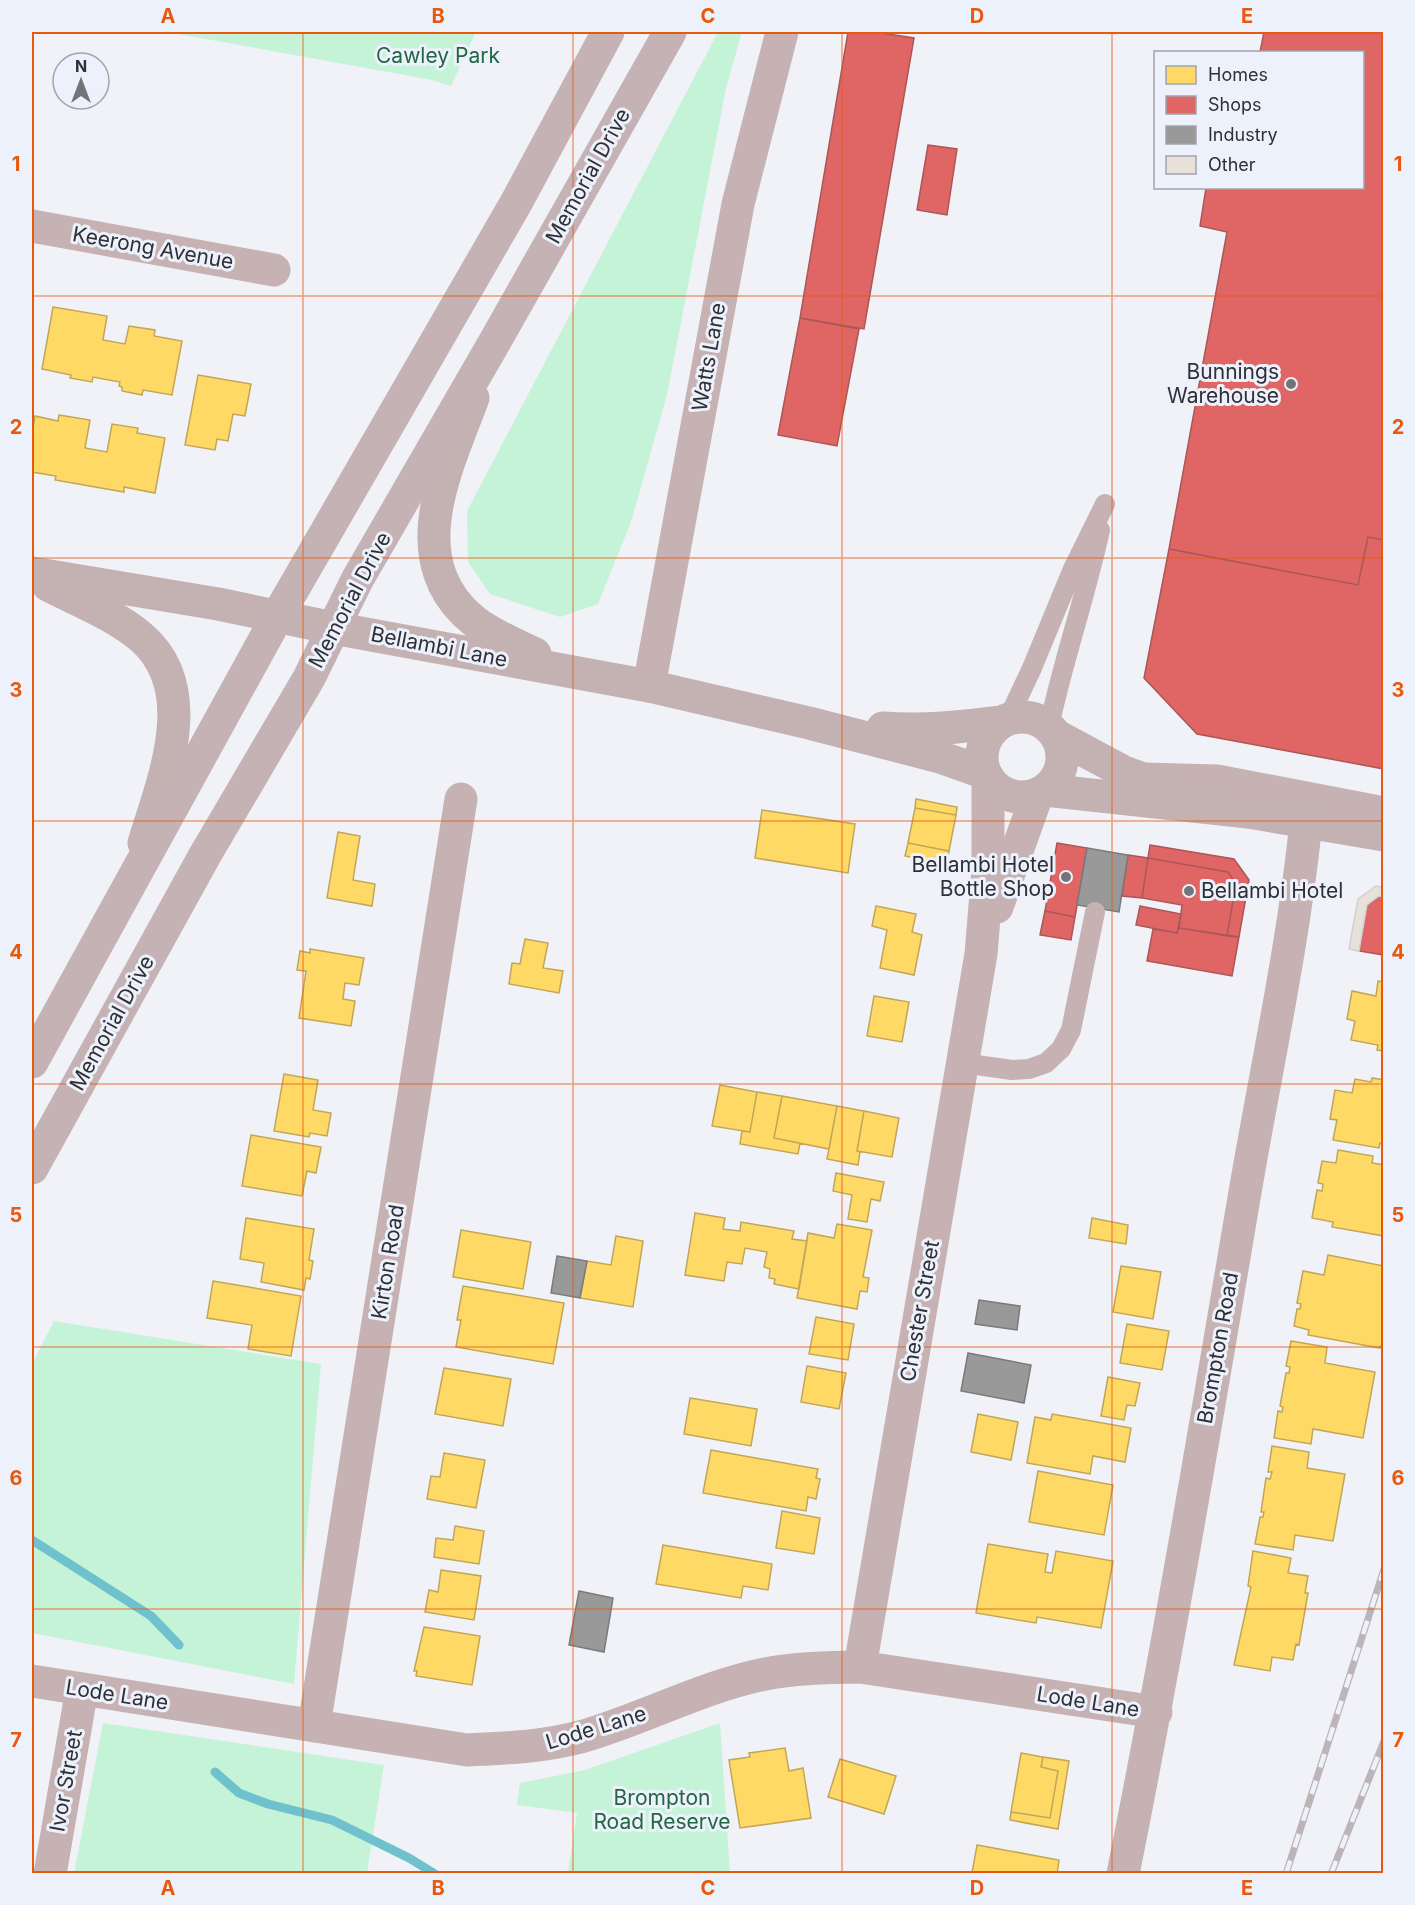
<svg xmlns="http://www.w3.org/2000/svg" width="1415" height="1905" viewBox="0 0 1415 1905" font-family="Inter,sans-serif">
<style>
.green{fill:#c5f3d8}
.homes{fill:#ffd966;stroke:#c1a657;stroke-width:1.5}
.shops{fill:#e06666;stroke:#ab5657;stroke-width:1.5}
.industry{fill:#999;stroke:#797a7b;stroke-width:1.5}
.lines{fill:none;stroke-linecap:round;stroke-linejoin:round}
.stream{stroke:#6fc2cd;stroke-width:9}
.building{fill:#e8e1da;stroke:#d1d0d2;stroke-width:1.5}
.lane{stroke:#c6b2b2;stroke-width:20}
.street{stroke:#c6b2b2;stroke-width:33}
.secondary{stroke:#c4b1b2;stroke-width:33}
.primary{stroke:#c5b2b5;stroke-width:33}
.rail-casing{stroke:#bdb4b7;stroke-width:7}
.rail{stroke:#edf1fc;stroke-width:4.5;stroke-dasharray:14;stroke-linecap:butt}
.grid{fill:none;stroke:#e8590c;stroke-width:1.5;stroke-opacity:0.55}
.poi-dot{fill:#737479;stroke:#edf1fc;stroke-width:2}
.labels{text-anchor:middle;stroke-width:6;stroke-linejoin:round;paint-order:stroke}
.park-label{font-size:21px;fill:#21673f;stroke:#edf1fc}
.street-label{font-size:21px;fill:#2f3035;stroke:#edf1fc}
.poi-label{font-size:21px;fill:#2f3035;stroke:#edf1fc;text-anchor:end}
.neatline{fill:none;stroke:#e8590c;stroke-width:2}
.grid-label{font-size:20px;text-anchor:middle;font-weight:bold;fill:#e8590c}
</style>
<rect width="100%" height="100%" fill="#f0f2f8"/>
<!-- green -->
<path class="green" d="M167,32H476L451,86L432,80Z
M718,32H742L726,88L667,395L631,522L598,604L560,617L490,594L468,562L467,511Z
M54,1321L321,1364L294,1684L32,1633V1364Z
M103,1723L384,1765L367,1873H74Z
M720,1723L730,1873H568L577,1813L517,1805L520,1783L585,1770Z"/>
<!-- homes -->
<path class="homes" d="M53,307L107,316L103,340L125,344L129,326L155,330L154,336L182,341L172,395L143,390L142,395L122,391V387L119,386L120,382L93,377L92,382L70,378L71,375L42,369Z
M198,375L251,384L245,416L233,414L228,441L217,439L215,450L185,445Z
M59,415L90,420L85,448L107,452L112,424L138,428L137,433L165,438L155,493L124,487V492L55,480L56,476L32,472V435L35,416L58,421Z
M916,799L957,807L956,815L915,808Z
M915,808L956,815L949,851L908,843Z
M762,810L855,824L848,873L755,858Z
M338,832L360,836L353,880L375,884L372,906L327,898Z
M908,843L949,851L947,864L905,856Z
M876,906L916,914L912,932L922,935L914,975L880,968L887,930L872,926Z
M525,939L548,943L543,968L563,971L559,993L509,984L512,963L520,964Z
M310,949L364,958L359,985L345,983L343,999L355,1001L351,1026L299,1018L306,971L297,970L300,951L310,953Z
M1378,981L1384,982V1051L1377,1050L1378,1045L1351,1040L1355,1021L1347,1019L1352,991L1376,996Z
M874,996L909,1002L902,1042L867,1036Z
M284,1074L318,1080L313,1110L331,1113L327,1136L310,1133L309,1137L274,1131Z
M1372,1078L1384,1080V1143H1380L1379,1148L1333,1140L1337,1120L1330,1119L1335,1090L1352,1093L1355,1079L1371,1082Z
M720,1085L757,1092L750,1132L712,1126Z
M757,1092L782,1096L774,1138L800,1143L798,1154L740,1144L742,1131L750,1132Z
M782,1096L837,1106L829,1149L774,1138Z
M837,1106L864,1111L857,1151L860,1152L858,1165L827,1159Z
M864,1111L899,1118L892,1157L857,1151Z
M251,1135L321,1147L316,1173L307,1171L302,1196L242,1186Z
M1338,1150L1373,1156L1372,1163L1384,1165V1236L1332,1227L1333,1222L1312,1218L1317,1190L1322,1191L1323,1184L1318,1183L1322,1161L1336,1163Z
M836,1173L884,1182L880,1201L871,1199L867,1222L848,1219L852,1195L833,1191Z
M695,1213L725,1218L723,1229L740,1231L741,1222L794,1231L792,1239L807,1241L799,1289L774,1284L775,1279L769,1278L770,1269L764,1267L767,1252L745,1248L742,1264L727,1262L724,1281L685,1275Z
M246,1218L314,1229L309,1260L313,1261L310,1279L306,1278L304,1290L261,1282L264,1263L240,1259Z
M1092,1218L1128,1225L1126,1244L1089,1238Z
M837,1224L872,1230L863,1277L869,1278L867,1292L860,1291L857,1309L797,1298L808,1233L834,1238Z
M461,1230L531,1242L523,1289L453,1277Z
M616,1236L643,1241L633,1307L580,1298L587,1261L611,1265Z
M1328,1255L1384,1266V1346H1380V1348L1308,1335L1309,1330L1294,1326L1297,1309H1300L1301,1304L1297,1303L1303,1271L1324,1275Z
M1121,1266L1161,1272L1153,1319L1113,1312Z
M213,1281L301,1296L291,1356L248,1349L252,1325L207,1318Z
M463,1286L564,1303L553,1364L456,1347L461,1320H457Z
M816,1317L854,1324L848,1360L809,1354Z
M1127,1324L1169,1331L1162,1370L1120,1363Z
M1291,1341L1327,1347L1325,1363L1375,1372L1363,1438L1313,1429L1311,1444L1274,1438L1278,1411L1282,1412L1283,1407L1280,1406L1286,1373H1289L1290,1367L1286,1366Z
M807,1366L846,1373L839,1409L801,1402Z
M444,1368L511,1379L503,1426L435,1414Z
M1108,1377L1140,1383L1135,1406L1127,1405L1124,1420L1101,1416Z
M690,1398L757,1409L751,1446L684,1434Z
M978,1414L1018,1422L1011,1460L971,1452Z
M1052,1414L1131,1428L1125,1462L1093,1456L1090,1474L1027,1463L1035,1417L1051,1420Z
M1272,1446L1309,1452L1307,1468L1345,1474L1333,1541L1295,1535L1293,1550L1255,1544L1260,1517H1263L1264,1512H1261L1266,1478L1270,1479L1272,1472H1268Z
M711,1450L818,1469L816,1478L820,1479L816,1499L808,1497L806,1511L703,1493Z
M444,1453L485,1460L476,1508L427,1499L431,1476L440,1477Z
M1038,1471L1113,1485L1104,1535L1029,1522Z
M782,1511L820,1518L814,1554L776,1548Z
M455,1526L484,1531L479,1564L434,1557L436,1538L453,1540Z
M988,1544L1048,1554L1045,1572L1052,1573L1056,1551L1113,1561L1101,1628L1037,1617L1036,1623L976,1613Z
M663,1545L772,1564L768,1590L743,1586L741,1598L656,1584Z
M1253,1551L1291,1558L1288,1573L1308,1576L1305,1593H1308L1299,1645L1296,1644L1293,1660L1272,1657L1270,1671L1234,1665L1251,1587L1248,1586Z
M441,1570L481,1576L474,1620L425,1612L429,1590L438,1592Z
M424,1627L480,1636L472,1685L416,1676L417,1671H414Z
M785,1748L789,1771L803,1768L811,1818L740,1828L729,1760L750,1757L749,1753Z
M1021,1753L1043,1757L1041,1767L1058,1771L1050,1818L1011,1812Z
M1043,1757L1069,1761L1058,1829L1010,1820L1011,1812L1050,1818L1058,1771L1041,1767Z
M840,1759L896,1776L884,1814L828,1797Z
M977,1845L1059,1860L1057,1874L972,1873Z"/>
<!-- shops -->
<path class="shops" d="M848,32H875L914,38L864,329L800,318Z
M1264,32H1384V540L1368,537L1358,585L1169,549L1227,232L1200,226L1206,188H1362V52H1260Z
M928,145L957,149L947,215L917,210Z
M800,318L859,329L837,446L778,435Z
M1368,537L1384,540V769L1197,734L1144,678L1169,549L1358,585Z
M1057,843L1087,848L1075,917L1045,911Z
M1150,845L1234,859L1249,880L1239,937L1227,936L1236,884L1228,872L1148,858Z
M1150,845L1234,859L1249,880L1239,937L1227,936L1236,884L1228,872L1148,858Z
M1128,855L1148,858L1142,898L1122,896Z
M1148,858L1228,872L1236,884L1227,936L1179,928L1182,905L1142,898Z
M1379,896L1384,897V955L1359,951L1367,905Z
M1140,906L1181,914L1177,933L1136,925Z
M1045,911L1075,917L1071,940L1040,935Z
M1179,928L1239,937L1232,976L1147,961L1153,929L1177,933Z"/>
<!-- industry -->
<path class="industry" d="M1087,848L1128,855L1119,912L1077,905Z
M557,1256L587,1261L580,1298L551,1293Z
M979,1300L1020,1306L1017,1330L975,1324Z
M968,1353L1031,1365L1024,1403L961,1391Z
M579,1591L613,1598L604,1652L569,1645Z"/>
<g class="lines">
<!-- stream -->
<path class="stream" d="M32,1540L151,1616L179,1645
M215,1772L239,1793L268,1804L332,1820L409,1858L435,1874"/>
</g>
<!-- building -->
<path class="building" d="M1376,886L1384,888V897L1379,896L1367,905L1359,951L1349,949L1358,899Z"/>
<g class="lines">
<!-- lane -->
<path class="lane" d="M1008,719L1032,668L1072,571L1105,504
M1049,727C1063,660 1086,596 1100,530
M962,1063L1012,1070L1029,1069L1046,1063L1061,1049L1071,1030L1095,912"/>
<!-- street -->
<path class="street" d="M32,226L274,270
M649,686L738,204L782,32
M1144,779L1217,781L1384,813
M997,907L1037,795
M860,1667L981,954L988,869V778
M32,1681L467,1750C508,1748 543,1747 584,1736C645,1718 702,1687 765,1674C797,1668 827,1667 860,1667L1156,1712
M314,1726L461,799
M50,1874L82,1689
M1123,1874C1168,1649 1206,1423 1244,1198C1265,1073 1293,949 1306,822"/>
<!-- secondary -->
<path class="secondary" d="M473,398C446,470 400,561 474,621C492,635 514,644 535,654
M32,573L218,604L333,628L649,686L809,723L940,757L985,773
M48,585C79,601 115,615 141,637C202,689 163,780 144,843
M982 757a40 40 0 1 1 80 0a40 40 0 1 1-80 0Z
M883,728C925,731 961,727 1002,722
M1057,736L1124,772L1178,792
M1045,790L1248,812L1384,835"/>
<!-- primary -->
<path class="primary" d="M32,1062L277,617L516,203L608,32
M32,1168L205,855L309,678L357,580L494,343L670,32"/>
<defs>
<path id="rail" d="M1286,1874L1384,1569
M1331,1874L1384,1741"/>
</defs>
<!-- rail casing -->
<use href="#rail" class="rail-casing"/>
<!-- rail -->
<use href="#rail" class="rail"/>
</g>
<!-- grid -->
<path class="grid" d="M303,32V1874M573,32V1874M842,32V1874M1112,32V1874M32,296H1384M32,558H1384M32,821H1384M32,1084H1384M32,1347H1384M32,1609H1384"/>
<!-- markers -->
<g class="poi-dot">
<circle cx="1291" cy="384" r="6"/>
<circle cx="1066" cy="877" r="6"/>
<circle cx="1189" cy="891" r="6"/>
</g>
<g class="labels">
<!-- park labels -->
<g class="park-label">
<text x="438" y="63">Cawley Park</text>
<text x="662" y="1805">Brompton<tspan x="662" dy="24">Road Reserve</tspan></text>
</g>
<!-- street labels -->
<g class="street-label">
<text transform="translate(588 176) rotate(-61)" y="7">Memorial Drive</text>
<text transform="translate(153 248) rotate(10)" y="7">Keerong Avenue</text>
<text transform="translate(709 357) rotate(-80)" y="7">Watts Lane</text>
<text transform="translate(350 600) rotate(-62)" y="7">Memorial Drive</text>
<text transform="translate(439 647) rotate(11)" y="7">Bellambi Lane</text>
<text transform="translate(112 1023) rotate(-61)" y="7">Memorial Drive</text>
<text transform="translate(388 1262) rotate(-81)" y="7">Kirton Road</text>
<text transform="translate(920 1311) rotate(-80)" y="7">Chester Street</text>
<text transform="translate(1218 1348) rotate(-80)" y="7">Brompton Road</text>
<text transform="translate(117 1695) rotate(9)" y="7">Lode Lane</text>
<text transform="translate(1088 1702) rotate(9)" y="7">Lode Lane</text>
<text transform="translate(596 1728) rotate(-17)" y="7">Lode Lane</text>
<text transform="translate(66 1781) rotate(-80)" y="7">Ivor Street</text>
</g>
<!-- poi labels -->
<g class="poi-label">
<text x="1279" y="379">Bunnings<tspan x="1279" dy="24">Warehouse</tspan></text>
<text x="1054" y="872">Bellambi Hotel<tspan x="1054" dy="24">Bottle Shop</tspan></text>
<text x="1201" y="898" text-anchor="start">Bellambi Hotel</text>
</g>
</g>
<!-- border -->
<rect width="1415" height="1905" fill="none" stroke="#edf1fc" stroke-width="66"/>
<!-- legend -->
<rect x="1154" y="51" width="210" height="138" fill="#edf1fc" stroke="#a1a4ac" stroke-width="1.5"/>
<rect x="1166" y="66" width="30" height="18" fill="#ffd966" stroke="#a1a4ac" stroke-width="1.5"/>
<text x="1208" y="81" font-size="18" fill="#2f3035">Homes</text>
<rect x="1166" y="96" width="30" height="18" fill="#e06666" stroke="#a1a4ac" stroke-width="1.5"/>
<text x="1208" y="111" font-size="18" fill="#2f3035">Shops</text>
<rect x="1166" y="126" width="30" height="18" fill="#999999" stroke="#a1a4ac" stroke-width="1.5"/>
<text x="1208" y="141" font-size="18" fill="#2f3035">Industry</text>
<rect x="1166" y="156" width="30" height="18" fill="#e8e1da" stroke="#a1a4ac" stroke-width="1.5"/>
<text x="1208" y="171" font-size="18" fill="#2f3035">Other</text>
<!-- north arrow -->
<g transform="translate(81 81)"><circle r="28" fill="#edf1fc" stroke="#a1a4ac" stroke-width="1.5"/>
<path d="M0-4.5L10 22L0 15L-10 22Z" fill="#737479"/>
<text y="-9" font-size="16" font-weight="bold" text-anchor="middle" fill="#2f3035">N</text>
</g>
<rect x="33" y="33" width="1349" height="1839" class="neatline"/>
<g class="grid-label">
<text x="168" y="23">A</text>
<text x="438" y="23">B</text>
<text x="708" y="23">C</text>
<text x="977" y="23">D</text>
<text x="1247" y="23">E</text>
<text x="16" y="171">1</text>
<text x="1398" y="171">1</text>
<text x="16" y="434">2</text>
<text x="1398" y="434">2</text>
<text x="16" y="697">3</text>
<text x="1398" y="697">3</text>
<text x="16" y="959">4</text>
<text x="1398" y="959">4</text>
<text x="16" y="1222">5</text>
<text x="1398" y="1222">5</text>
<text x="16" y="1485">6</text>
<text x="1398" y="1485">6</text>
<text x="16" y="1747">7</text>
<text x="1398" y="1747">7</text>
<text x="168" y="1895">A</text>
<text x="438" y="1895">B</text>
<text x="708" y="1895">C</text>
<text x="977" y="1895">D</text>
<text x="1247" y="1895">E</text>
</g>
</svg>
